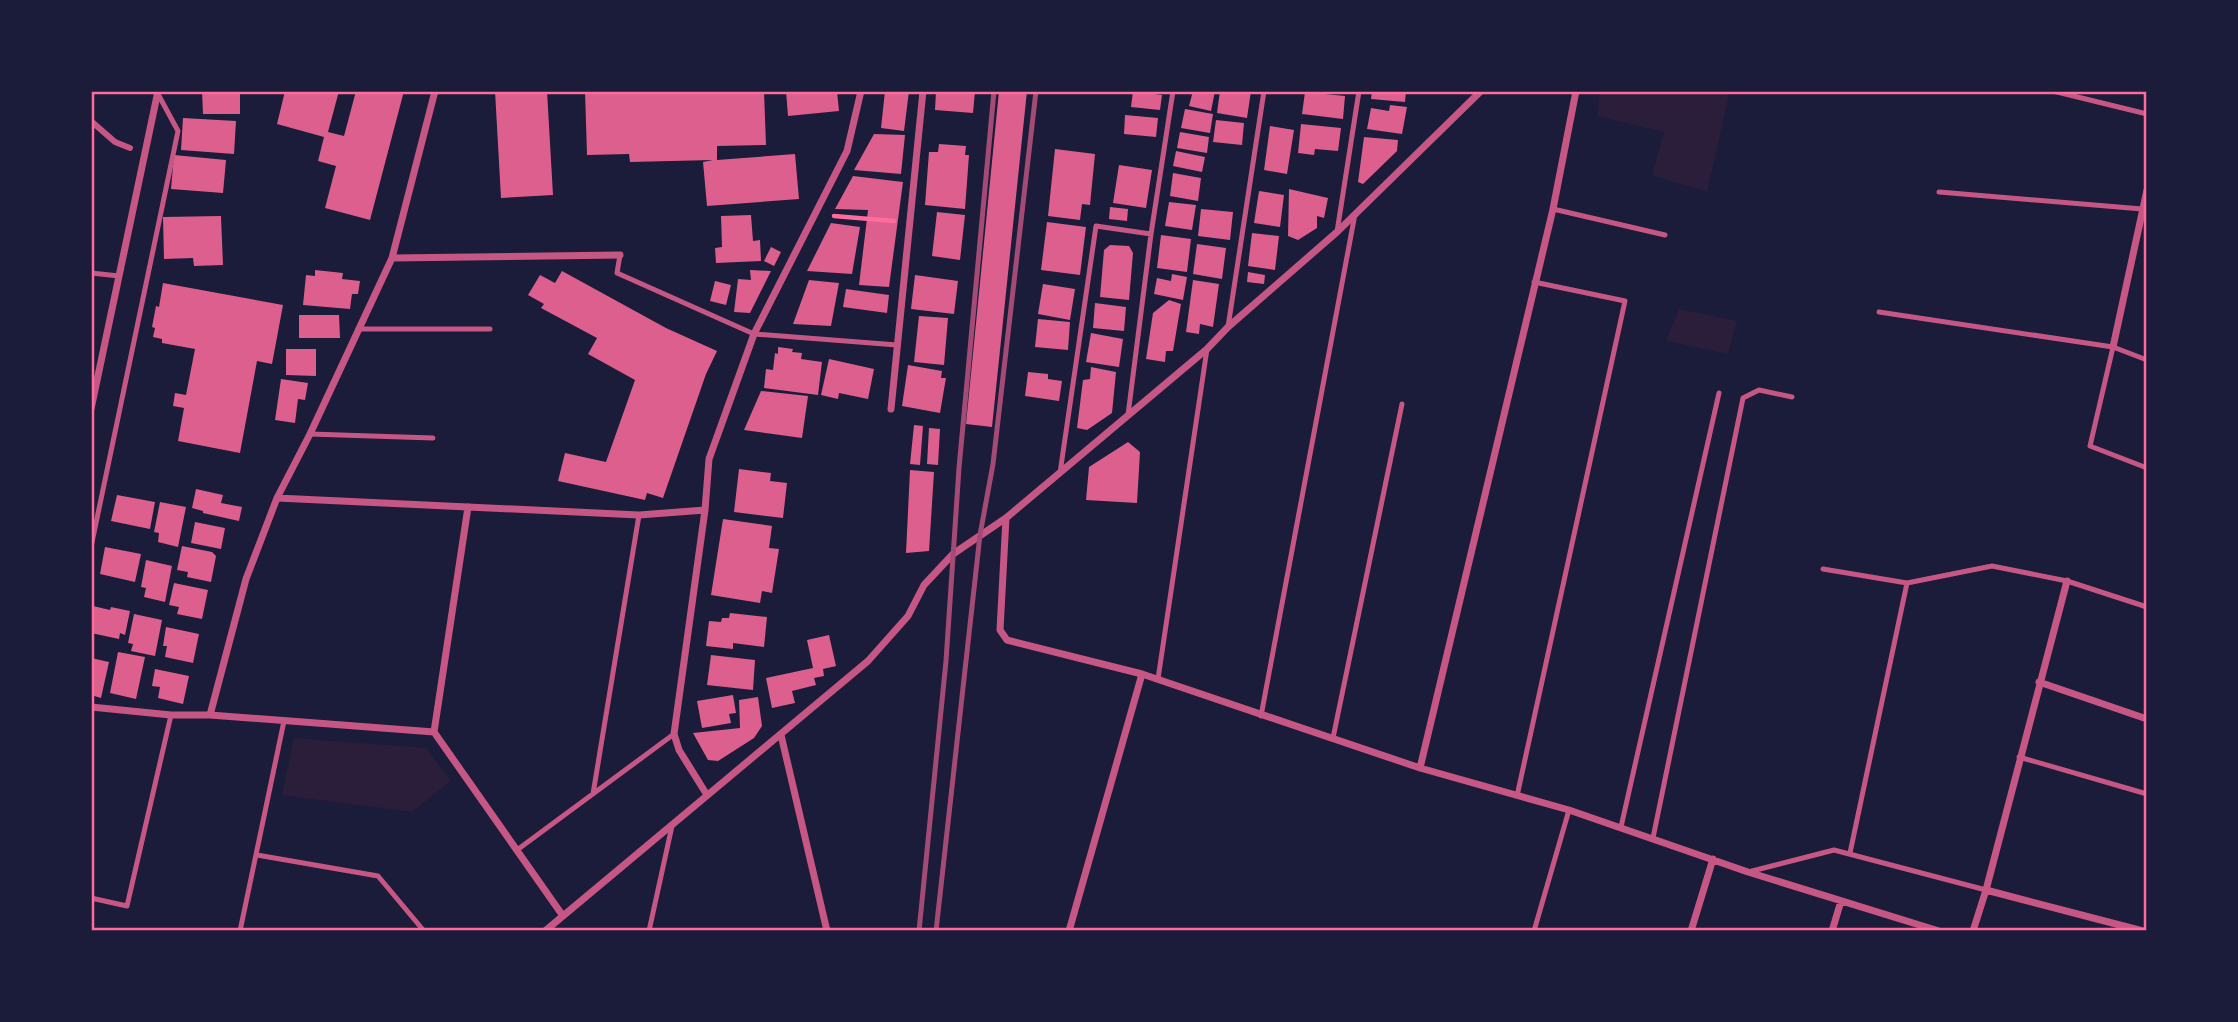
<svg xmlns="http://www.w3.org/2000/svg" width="2238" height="1022" viewBox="0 0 2238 1022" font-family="'Space Grotesk',sans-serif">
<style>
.green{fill:#2a1e3b}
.building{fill:#dd5f8e}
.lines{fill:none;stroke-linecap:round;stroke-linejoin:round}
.path{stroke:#ff6b9d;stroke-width:4.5}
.service{stroke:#c65784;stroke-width:5}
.pedestrian{stroke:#c65784;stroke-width:6}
.minor{stroke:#c65784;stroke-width:7}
.rail{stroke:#a44b75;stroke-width:5}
.neatline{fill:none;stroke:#ff6b9d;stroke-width:2.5}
</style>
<rect width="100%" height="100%" fill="#1b1b3a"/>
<!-- green -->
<path class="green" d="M1600,91H1730L1707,192L1652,175L1664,132L1597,116Z
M1679,309L1737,321L1728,354L1666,341Z
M294,738L426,748L451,781L412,812L282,795Z"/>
<!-- building -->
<path class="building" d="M202,91H240V114H203Z
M285,91H339L328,132L344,136L356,91H404L370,220L325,208L336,166L318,161L324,137L277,124Z
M495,91H547L553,195L501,198Z
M585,91H764L766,145L717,146V160L795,154L799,199L707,206L703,162L713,160L630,162L629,154L587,155Z
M786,91H837L839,111L788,116Z
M885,91H909L904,131L881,128Z
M936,91H975L973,113L935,110Z
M999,91H1027L992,427L966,424Z
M1133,91H1147V93L1162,95L1160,110L1131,107Z
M1193,91H1215L1211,111L1189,106Z
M1220,91H1251L1247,118L1217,113Z
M1372,91H1406L1405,102L1371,99Z
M1305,92L1345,96L1343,119L1302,114Z
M1390,105L1407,107L1402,134L1367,129L1371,108L1389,111Z
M1185,109L1213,114L1210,133L1181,128Z
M1125,115L1158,118L1156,137L1124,134Z
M183,118L236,121L234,154L181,150Z
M1216,120L1244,123L1242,145L1213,142Z
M1301,124L1341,128L1338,151L1315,149L1314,155L1298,153Z
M1270,126L1294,130L1287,174L1264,170Z
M1180,132L1209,137L1207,153L1177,148Z
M874,134L905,135L901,174L854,170Z
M1364,137L1398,140L1397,151L1363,184L1358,182Z
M939,144L966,146L965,155H969L965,209L925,205L929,152H938Z
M1055,149L1095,154L1090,205L1082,204L1080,220L1048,216Z
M1176,151L1205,157L1202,172L1173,166Z
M174,155L226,160L223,193L171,189Z
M1119,165L1152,170L1146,208L1113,203Z
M1173,173L1201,178L1198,201L1170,196Z
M853,176L903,182L889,287L859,285L868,210L835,209Z
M1289,189L1328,198L1324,218L1317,216V228L1298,240L1288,236Z
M1259,191L1284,195L1280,227L1254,223Z
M1169,202L1196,205L1192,230L1165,226Z
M1110,207L1128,209L1127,221L1109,219Z
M1201,209L1233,212L1230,240L1198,236Z
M937,212L965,215L960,260L932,256Z
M751,215L753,241L760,240L761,261L716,263L715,248L722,247L721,216Z
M221,216L223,265L194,266L193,258L164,259L163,217Z
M1047,222L1086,227L1080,275L1041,270Z
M831,223L860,227L852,274L807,271Z
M1252,233L1279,236L1275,270L1248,266Z
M1161,235L1191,239L1187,272L1157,268Z
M1197,244L1226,248L1222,279L1193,274Z
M1110,245L1129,246L1133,253L1129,300L1100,297L1104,250Z
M771,247L781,252L774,266L764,261Z
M315,270L343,273L342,279L360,281L358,294H352L350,309L303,305L306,275L315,276Z
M750,270L771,271L750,313L734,312L738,279L751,280Z
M562,271L666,328L717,351L706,374L663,498L647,493L645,500L558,481L565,453L606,462L635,380L588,354L597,338L541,308L544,304L528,295L540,275L555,283Z
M1248,272L1265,275L1264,284L1247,282Z
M1172,274L1187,277L1183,300L1154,294L1157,278L1171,281Z
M915,275L958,281L954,314L911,309Z
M809,280L839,283L831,326L793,324Z
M1193,280L1219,284L1213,327L1200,324L1199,334L1186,332Z
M715,281L731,285L726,305L710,301Z
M163,283L283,305L272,364L257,361L240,453L178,441L184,408L173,406L175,393L186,395L195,349L162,343V339L153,337L155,328L152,327L156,306L159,307Z
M1043,284L1075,289L1070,320L1038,314Z
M846,289L889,295L887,313L843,307Z
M1169,300L1181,304L1173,351H1166L1165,362L1146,359L1153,313Z
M1095,303L1126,307L1124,331L1093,328Z
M299,315H339L340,338H299Z
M919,316L948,318L944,365L914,362Z
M1038,319L1070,322L1068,350L1035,347Z
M1091,333L1123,339L1119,367L1086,362Z
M778,347L793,349L792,352L802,353L801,359L822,362L818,395L764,388L766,369L773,370L775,353L778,354Z
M286,349H316V376L286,375Z
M829,359L874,369L868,399L839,393L838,399L821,395Z
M908,365L942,371L941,378H946L940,413L902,406Z
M1091,367L1116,372L1112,413L1087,430L1077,428L1083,380L1090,379Z
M1028,372L1048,374V379L1062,381L1059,401L1025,396Z
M281,379L308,383L305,400L298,399L295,423L275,420Z
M761,391L808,396L802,438L744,430Z
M914,425L923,426L920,465L910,464Z
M929,428L940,429L938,465L927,464Z
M1128,442L1140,452L1137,503L1086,500L1089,467Z
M739,469L771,473L770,481L787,483L783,518L734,512Z
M910,470L934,472L929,551L906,553Z
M196,489L223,495L221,503L242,507L239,521L203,513V511L192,508Z
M117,495L155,502L150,529L111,521Z
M160,502L186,507L178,547L158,542L159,533L154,532Z
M723,519L772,526L769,548L779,549L772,593L762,591L760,603L711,595Z
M195,522L225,528L221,549L191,543Z
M182,546L212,552L216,556L211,582L187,577L188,572L177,570Z
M105,547L141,554L135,582L100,574Z
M146,560L172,566L165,602L144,597L146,588L141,587Z
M174,583L208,590L202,619L177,614L179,607L169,605Z
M93,606L110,610L111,607L130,611L125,635L120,633L119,639L91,633Z
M730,613L767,617L764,647L733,643V649L706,646L709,621L721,622L722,618H729Z
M134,614L162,620L155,656L131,651L133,644L128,643Z
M166,627L199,634L193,663L165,657L167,646H163Z
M829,635L836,666L823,669L824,676L814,678L816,685L792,691L795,703L772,708L766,678L813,668L807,640Z
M118,652L145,657L136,699L110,693Z
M711,655L755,660L753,690L707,685Z
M91,658L109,662L101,698L91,695Z
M155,669L189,676L183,704L158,698L160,687L152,686Z
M733,695L736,713L729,714L731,723L702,728L697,701Z
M758,697L762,726L754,738L718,761L708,760L693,733L740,728L739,700Z"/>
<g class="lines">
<!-- path -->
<path class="path" d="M834,216L894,221"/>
<!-- service -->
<path class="service" d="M2053,91L2147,114
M1939,192L2142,209
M1553,209L1665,235
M1337,232L1359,91
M620,255L617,273L754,334L897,345
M91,273L119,276
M1879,312L2113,347L2147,360
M1228,327L1264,91
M358,329H490
M2113,347L2090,446L2147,468
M1128,415L1151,234L1173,91
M310,434L433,438
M1060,473L1096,226L1151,234
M91,547L178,131L158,94
M1823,569L1907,583L1992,566L2067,581L2147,607
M1158,679L1207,349
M1261,716L1355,214
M1333,738L1402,404
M2019,757L2147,794
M593,794L639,515
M1517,796L1625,301L1534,282
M1621,827L1719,393
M1653,838L1743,398L1759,390L1792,397
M517,850L674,734
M1850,853L1907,583
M257,855L378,876L424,931
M1748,872L1834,850L1986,890
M91,898L127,906L171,715
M240,931L284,721
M649,931L672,826
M1534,931L1569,810"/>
<!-- pedestrian -->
<path class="pedestrian" d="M91,121L115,142L130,148"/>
<!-- minor -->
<path class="minor" d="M392,258L620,255
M2113,347L2147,190
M91,409L158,91
M891,409L923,91
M277,498L639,515L705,510
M1006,518L1000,630L1007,640L1142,674L1420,768L1569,810L1748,872L1939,931
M2039,682L2147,719
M91,707L171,715H210L434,732L563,916
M210,715L246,579L277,498L310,434L392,258L435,91
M434,732L468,507
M781,735L827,931
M1420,768L1553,209L1576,91
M707,795L679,750L674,734L705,510L709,459L754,334L847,151L861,91
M1986,890L2143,931
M545,931L868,661L908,616L924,585L953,554L1006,518L1207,349L1228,327L1337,232L1481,91
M1069,931L1142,674
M1691,931L1713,859
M1832,931L1841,901
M1973,931L1986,890L2067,581"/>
<!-- rail -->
<path class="rail" d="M919,931L946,661L959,468L994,91
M936,931L980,535L993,464L1036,91"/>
</g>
<!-- border -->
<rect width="2238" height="1022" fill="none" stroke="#1b1b3a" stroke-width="186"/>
<rect x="93" y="93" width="2052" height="836" class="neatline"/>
</svg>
